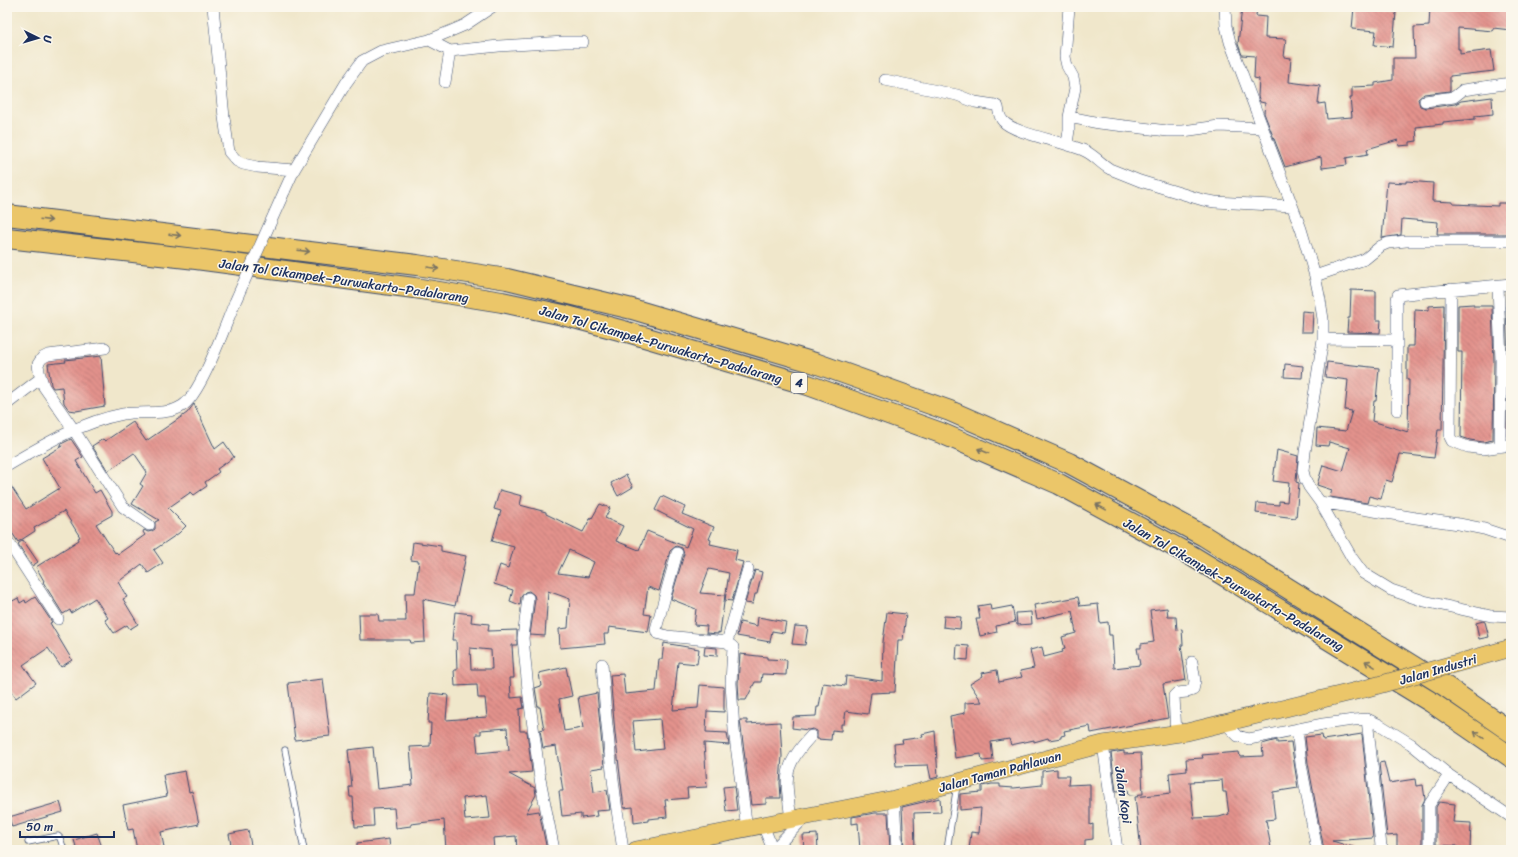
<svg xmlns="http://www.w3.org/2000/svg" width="1518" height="857" viewBox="0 0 1518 857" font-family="Sriracha,sans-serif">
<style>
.building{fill:url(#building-back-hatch);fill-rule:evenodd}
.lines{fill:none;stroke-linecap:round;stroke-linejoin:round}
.service-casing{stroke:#3b4b6e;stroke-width:7}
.minor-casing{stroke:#3b4b6e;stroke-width:12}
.primary-casing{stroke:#3b4b6e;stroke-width:18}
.motorway-casing{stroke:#3b4b6e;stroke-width:22}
.service{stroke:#fff;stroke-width:5.5}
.minor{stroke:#fff;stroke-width:11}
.primary{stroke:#ebc669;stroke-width:17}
.motorway{stroke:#ebc669;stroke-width:20}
.minor-bridge-casing{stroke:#3b4b6e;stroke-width:12;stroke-linecap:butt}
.primary-bridge-casing{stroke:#3b4b6e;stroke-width:18;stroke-linecap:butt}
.minor-bridge{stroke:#fff;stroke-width:11}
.primary-bridge{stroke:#ebc669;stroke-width:17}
.oneway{stroke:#797363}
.labels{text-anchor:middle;stroke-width:3;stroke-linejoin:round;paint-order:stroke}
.shield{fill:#fbf7ec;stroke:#5e6b89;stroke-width:1}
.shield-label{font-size:12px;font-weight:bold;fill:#1b2f5e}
.street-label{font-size:13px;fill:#1b2f5e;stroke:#fbf7ec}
</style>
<defs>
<pattern id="building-back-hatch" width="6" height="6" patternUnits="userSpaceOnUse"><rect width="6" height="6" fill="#e3928c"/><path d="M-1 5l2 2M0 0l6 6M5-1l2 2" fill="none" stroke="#b77876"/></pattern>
</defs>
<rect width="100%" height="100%" fill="#fbf7ec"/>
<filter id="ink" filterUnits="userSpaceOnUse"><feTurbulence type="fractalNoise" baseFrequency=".025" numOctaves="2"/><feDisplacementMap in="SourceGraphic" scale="8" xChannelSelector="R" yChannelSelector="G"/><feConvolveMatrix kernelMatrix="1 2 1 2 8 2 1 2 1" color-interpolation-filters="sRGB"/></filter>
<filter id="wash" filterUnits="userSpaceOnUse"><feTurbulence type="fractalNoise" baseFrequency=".012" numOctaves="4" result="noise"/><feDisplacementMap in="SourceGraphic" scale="16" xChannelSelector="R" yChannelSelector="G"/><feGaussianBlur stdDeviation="0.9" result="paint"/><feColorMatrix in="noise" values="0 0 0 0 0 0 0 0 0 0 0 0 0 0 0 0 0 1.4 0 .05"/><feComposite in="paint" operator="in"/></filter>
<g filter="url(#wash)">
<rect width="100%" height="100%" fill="#f0e7cb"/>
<g id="blocks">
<!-- building -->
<path class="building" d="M1242,7H1257L1256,16L1266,17L1265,38L1286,39L1284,57L1291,58L1289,82L1320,86L1318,104L1325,103L1327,119L1352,117L1350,98H1352V87L1375,86V83L1393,80V58H1415L1414,27L1429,26L1430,7H1511V30L1493,28V31L1482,30L1458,28V49H1460V54L1491,50L1494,71L1450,76V91L1424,94L1418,99L1420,106L1426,108L1455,104L1461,101L1492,97L1493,114L1475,116V119L1443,122V124L1416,127L1417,141L1410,142V145L1399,146L1398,140L1367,149L1368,154L1346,158L1347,165L1322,168L1321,157L1285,167L1264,113L1265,103L1260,102L1258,96L1259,79L1254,78L1255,56L1242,55L1238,44Z
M1354,7H1375L1374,10L1396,12L1393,47L1374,45L1376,31L1352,29Z
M1406,181L1433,183L1432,201L1453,202V204L1498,206V203H1511V234H1437L1438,222L1402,219L1401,235L1382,238L1387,182L1406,183Z
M1351,290L1376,291V320H1381L1380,333L1347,332L1348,318H1350Z
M1473,304V306H1492L1494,361L1493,440L1483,442L1470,440L1461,437L1462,352H1458V305Z
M1444,305L1442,430H1438L1434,458L1400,454L1392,482L1386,480L1381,499L1369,496L1367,503L1330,497L1332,490L1317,485L1323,465L1343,471L1350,448L1329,442L1328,446L1316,445L1317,428L1346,431L1352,411L1345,410L1348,380L1325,377L1327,362L1379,368L1376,401H1374L1372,421L1408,432L1409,379H1407V346H1414L1415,309L1429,310V306Z
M1506,306H1511V436H1507L1508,361Z
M1302,311L1313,312L1312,332H1301Z
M101,356L105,406L76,411L69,410L64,403L62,387L53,388L51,385L48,364L66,362L65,360Z
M1285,364L1303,366L1302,378L1284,377Z
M194,404L215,449L224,442L234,457L217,469L219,472L205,482L207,486L194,495L191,492L168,508L186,526L179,533L154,550L163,563L148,573L142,564L118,582L127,597L123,599L138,624L130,629L127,625L114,633L105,620L108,618L95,598L71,613L70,610L63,614L43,582L44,581L36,567L79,540L78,538L80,537L64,511L34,528L35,531L18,542L7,525V480L26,509L60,488L42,458L62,446L61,444L71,439L83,457L76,461L95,493L100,490L112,511V515L96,524L115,553L116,552L118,554L145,535L143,532L144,530L148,532L152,531L155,529V522L159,520L132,504L143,486L140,484L147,472L134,453L108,471L92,446L103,439L105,441L133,422L146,441L187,413Z
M1277,450L1298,456L1296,482L1299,483L1296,518L1256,513L1257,503L1279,505V501L1287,502L1289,483L1273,481Z
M626,475L633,487L618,496L611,483Z
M500,490L522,496L520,505L546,512V514L583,532L591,517L592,518L600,504L610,508L605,518L623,526L616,541L639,550L647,531L686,547L693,529L655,510L662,496L685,507L682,514L714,527L709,539L711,540L710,544L737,550L735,560L743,562L732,601L725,600L729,573L709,569L700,593L725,595L720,633L718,632V634L706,633L707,626L694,625L696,609L671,599L684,554L682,548L676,546L670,551L659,591L648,587L644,614L651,615L648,632L609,627L608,634H604L605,644L560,648L559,629L568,628L570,599L548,591L545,636L530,635L535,599L534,595L529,591L525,592L521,597L520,605L510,601L513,590L494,584L500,565L508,568L514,547L492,541L501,511L494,509ZM569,550L594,562L588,577L558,573Z
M23,540L38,562L32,566L18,544Z
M413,542L441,546V551L466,556L455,606L423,599L425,642L411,643L410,640H360L359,614H378L379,621H406L405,593H415L419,561L411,560Z
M755,570L762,572L757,594H755L753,604L745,603Z
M35,597L52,622L50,623L72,660L61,667L48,648L23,665L36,683L16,698L7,686V604L18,598L20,603L25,600L26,603Z
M1078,597L1080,606L1098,604L1100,623L1108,622L1109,635H1112L1114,668L1140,665L1137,648H1141V644L1154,642L1150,610L1167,608L1168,617H1176L1177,630L1182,629L1183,645H1181L1186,680L1163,684L1168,718L1091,733L1090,726L1064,731L1065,735L1061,736V738L1049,740L1048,738L1034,742V740L1011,745L1009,739L991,742L993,760L982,761L981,754L955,758L950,716L965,713V703L982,702L970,684L983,676L982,673L997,670L999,682L1022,677L1020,671L1034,668L1030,650L1042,647L1044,657L1063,652L1062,650L1065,649L1062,637L1076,633L1072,611L1037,619L1034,605Z
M990,604L991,610L1012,606L1015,622L996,626L997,632L980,636L976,619H980L978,606Z
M455,612L472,614L471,622L489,624L488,631L517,630V645H512L514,678H510L511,698L522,697L524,708L519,709L520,731H527L532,772L509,774L535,788L536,795L526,813L539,811L547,850H517L516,836L493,838L494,850H446L444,820L411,824V826L396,828L394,808L373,809L374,826L355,827L353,797H350L349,787H352L348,750L373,747L377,789L413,785L410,747L430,746L431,723H428L430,693L448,695L446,720L487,717L485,698H478L477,685L455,686L454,670H457L456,640H452ZM470,648L491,650L492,669H471ZM507,728L509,750L478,753L476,734H481V730ZM487,795L490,818L465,820L463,798Z
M887,612L906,614L903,640H898L895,692L871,693L868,714L846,711L844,724H841V731L832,730L831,740L817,739V731L813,729L808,730L792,728L793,717L816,716L817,707H819L823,683L845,686L846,676L882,681L883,642Z
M1031,612L1032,624L1017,625L1016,613Z
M944,616L961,617L960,629L943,627Z
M758,617L786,622L784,633L772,631L770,642L737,636L740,622L757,626Z
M1483,621L1485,622L1489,637L1479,639L1476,623Z
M795,626L808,627L805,645L792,644Z
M664,643L699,649L697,664L678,662L673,710L698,708L700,685L724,687V712L707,711L706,732L727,733L729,745L704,743L707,787L687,788L688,798L665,800L667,817L648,819V821L634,823L633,807L624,808L615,733L610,675L623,674L625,694L656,691L659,659H662ZM660,719L663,749L636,752L633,721Z
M957,645L969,646L968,660L956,659Z
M705,647L717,648V656L704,655Z
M740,654L767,657V659L787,660L786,675L762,674L761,682H755L746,700H739L738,683Z
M566,667L572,696L559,699L564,731L583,728L578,697L597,693L604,767L591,769L594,792L607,790L610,810L596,811L597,816L581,818V814L562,816L559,791H563L556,746L543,748L540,730L544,729L540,707H538L535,688L541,686L539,673Z
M323,679L330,736L295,740L288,683Z
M740,720H747V724L780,722L782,756L780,783L781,798H766V804L751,805Z
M935,731L938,777L931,779L928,765L896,766L894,744L903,743L902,740L923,737L922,734Z
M1362,734L1373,838L1332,841L1353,847L1352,850H1324L1308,763L1305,737L1322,735L1323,740Z
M1277,740V743L1291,742L1298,788L1273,792V802L1275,819L1266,820L1271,848L1260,850H1141L1135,797L1171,793L1169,773L1187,771L1186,759L1203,758L1202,755L1239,752L1240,757L1263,756L1262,744ZM1222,780L1223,792H1226L1229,814L1219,817L1194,818L1190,782Z
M1124,751V754L1141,753L1143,794L1129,795L1128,790L1116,791L1111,753Z
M1384,762L1389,783L1415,779L1416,786L1423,785L1425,799L1422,805V845H1420L1419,850H1397V835L1387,836L1379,763Z
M1057,769V776H1069L1068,785L1090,784V825L1093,824V839L1085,840V847H1079V850H969L971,832L979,833L981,808L960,810V794L982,792V786L992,784H1000V787L1014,788L1042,785V771Z
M185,771L189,792L192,791L199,824L161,832L164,847L161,848L162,850H137L133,829L128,830L123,805L167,796L163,775Z
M734,786L737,810L726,811L723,787Z
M940,798L941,812L914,813L915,850H904L902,807Z
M60,802L63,812L12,827L9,817Z
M1439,802L1455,804L1453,822L1471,823L1470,850H1457V846L1436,845V807Z
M875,813H888L890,850H860L858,823L852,824V817Z
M248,830L252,850H232L229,834Z
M97,833L103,850H77L74,840Z
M817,834L818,850H804L803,835Z
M389,839L390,850H357V843Z"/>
</g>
</g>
<g filter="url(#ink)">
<use href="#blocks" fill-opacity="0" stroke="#3b4b6e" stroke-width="1"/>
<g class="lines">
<defs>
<path id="service" d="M285,750L304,850
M28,842L58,836L60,838L64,850
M947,850L957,785"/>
<path id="minor" d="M213,7L224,117L229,152L237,161L243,164L257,167L294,170
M1069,7L1065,57L1067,66L1073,77L1075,88L1069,117L1099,123L1168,131H1183L1219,126L1262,128
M1225,7L1226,26L1230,42L1301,229L1315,276L1320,300L1323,319V339L1305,452L1303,471L1305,479L1309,487L1320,502L1352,558L1363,573L1391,590L1424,601L1491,616L1511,617
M429,40L450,51L499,46L564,42H583
M885,80L957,95L975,102L995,105L998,107C999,112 999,117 1003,121C1014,134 1066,142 1085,151C1094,155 1101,164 1110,169L1140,181L1203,200L1215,202L1292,206
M445,82L450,51
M1425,101L1454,97L1463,90L1511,83
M1067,144L1069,130V117
M284,192L294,170L346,83L362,61L381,51L429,40L451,31L465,25L492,7
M1315,276L1365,259L1381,246L1388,243L1406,241H1511
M1498,286L1501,361L1500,447
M1451,289L1450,437L1452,441L1468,447L1483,449L1511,445
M1323,339L1397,340V299L1398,295L1426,292L1511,284
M1397,340V410
M105,348L48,355L42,358L38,364L39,372L44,387L74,430L123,507L149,525
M7,404L41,378
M7,466C43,445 81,422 123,414C140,411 168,416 182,406C201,395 226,323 235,302
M1320,502L1416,518L1459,524L1484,529L1511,538
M7,540L58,619
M677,553L656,629L657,633L667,636L727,642L733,647L731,683L734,730L747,829
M528,598L523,638L528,689L540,779L554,850
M727,642L748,569
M602,664C606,727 613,788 623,850
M1367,719L1381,846L1383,850
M1224,722L1238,736L1249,739L1323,724L1354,720L1367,719L1380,725L1411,744L1449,775L1511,817
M1297,729L1301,764L1317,850
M1176,734L1174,696L1177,693L1187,692L1193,690L1195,681L1192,662
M1103,744L1117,850
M894,799L897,850
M791,820C786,778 781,768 811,736
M763,825L773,850L805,817
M1429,850V805L1449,775"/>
<path id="primary" d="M1461,662L1511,648
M636,850L894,799L1103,744L1187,732L1364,689"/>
<path id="motorway" d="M7,215L417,265L507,279L632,309L815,363L950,411L1069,463L1204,536L1445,686L1511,732
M7,238L196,259L414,288L502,302L563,315L627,332L808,385L941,433L1059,484L1192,556L1431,702L1511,757"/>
</defs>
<!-- service casing -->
<use href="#service" class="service-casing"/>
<!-- minor casing -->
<use href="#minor" class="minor-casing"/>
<!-- primary casing -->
<use href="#primary" class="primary-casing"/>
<!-- motorway casing -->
<use href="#motorway" class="motorway-casing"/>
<!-- service -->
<use href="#service" class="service"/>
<!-- minor -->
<use href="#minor" class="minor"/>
<!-- primary -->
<use href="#primary" class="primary"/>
<!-- motorway -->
<use href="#motorway" class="motorway"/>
<defs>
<path id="minor-bridge" d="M235,302L284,192"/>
<path id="primary-bridge" d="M1364,689L1461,662"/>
</defs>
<!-- minor-bridge casing -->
<use href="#minor-bridge" class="minor-bridge-casing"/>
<!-- primary-bridge casing -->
<use href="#primary-bridge" class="primary-bridge-casing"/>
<!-- minor-bridge -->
<use href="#minor-bridge" class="minor-bridge"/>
<!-- primary-bridge -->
<use href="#primary-bridge" class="primary-bridge"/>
</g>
<!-- one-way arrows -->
<defs><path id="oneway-shaft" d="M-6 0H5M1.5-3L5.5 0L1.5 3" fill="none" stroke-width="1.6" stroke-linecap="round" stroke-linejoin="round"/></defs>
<g class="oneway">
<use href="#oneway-shaft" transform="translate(46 220) rotate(7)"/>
<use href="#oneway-shaft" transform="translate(175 235) rotate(7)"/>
<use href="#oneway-shaft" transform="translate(304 251) rotate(7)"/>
<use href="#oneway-shaft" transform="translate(433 268) rotate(9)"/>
<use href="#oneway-shaft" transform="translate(983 451) rotate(-157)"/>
<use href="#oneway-shaft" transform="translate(1101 507) rotate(-151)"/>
<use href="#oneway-shaft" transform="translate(1370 664) rotate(-149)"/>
<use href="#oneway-shaft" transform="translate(1479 735) rotate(-145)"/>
</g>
</g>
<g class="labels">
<!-- shield labels -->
<rect class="shield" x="791" y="373" width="16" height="20" rx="3"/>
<g class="shield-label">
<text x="799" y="387">4</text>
</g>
<!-- street labels -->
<g class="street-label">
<text transform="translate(344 280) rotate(8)" y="5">Jalan Tol Cikampek–Purwakarta–Padalarang</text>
<text transform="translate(661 344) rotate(16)" y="5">Jalan Tol Cikampek–Purwakarta–Padalarang</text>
<text transform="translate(1234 584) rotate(30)" y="5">Jalan Tol Cikampek–Purwakarta–Padalarang</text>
<text transform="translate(1438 669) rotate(-16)" y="5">Jalan Industri</text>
<text transform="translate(1000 771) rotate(-15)" y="5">Jalan Taman Pahlawan</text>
<text transform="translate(1124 795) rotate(82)" y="5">Jalan Kopi</text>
</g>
</g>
<!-- margin -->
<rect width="1518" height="857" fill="none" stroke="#fbf7ec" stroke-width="24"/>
<!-- north arrow -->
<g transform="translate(38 38) rotate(95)" stroke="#fbf7ec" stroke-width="3" paint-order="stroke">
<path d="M0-3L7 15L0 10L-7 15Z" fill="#1b2f5e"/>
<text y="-6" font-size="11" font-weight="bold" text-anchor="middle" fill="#1b2f5e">U</text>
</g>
<!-- scale -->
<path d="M20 831v6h94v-6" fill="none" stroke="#1b2f5e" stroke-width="2"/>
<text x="26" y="831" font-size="12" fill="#1b2f5e" stroke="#fbf7ec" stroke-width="3" paint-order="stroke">50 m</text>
</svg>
